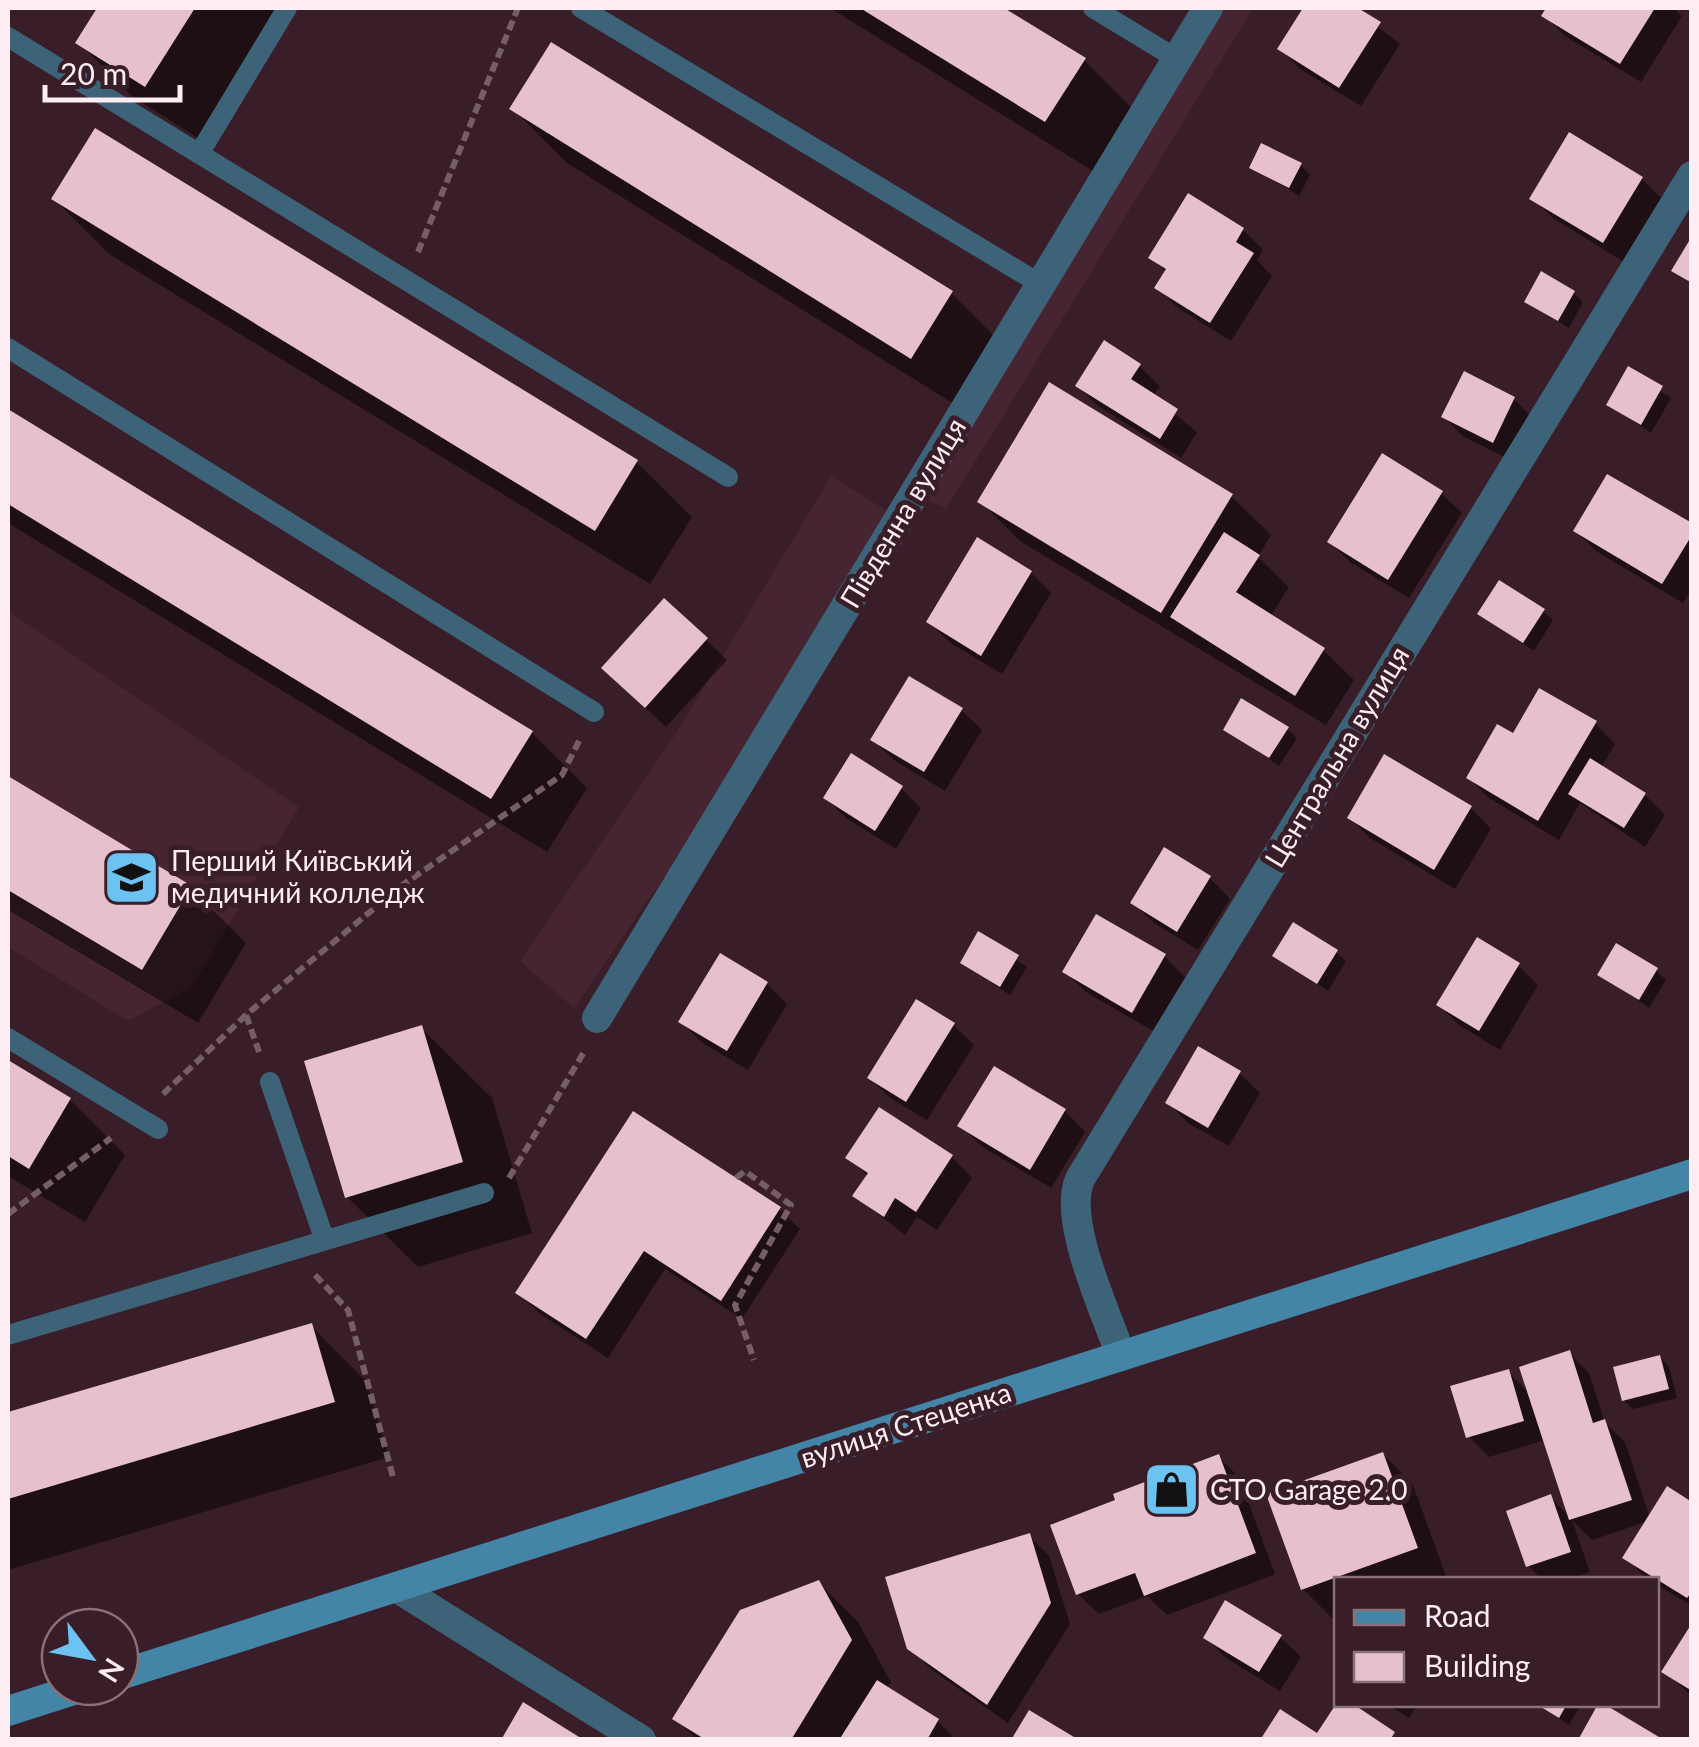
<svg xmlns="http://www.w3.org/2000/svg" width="1699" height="1747" viewBox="0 0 1699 1747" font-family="Lato,sans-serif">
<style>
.built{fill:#472432}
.shadow{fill:#0007}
.building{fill:#e7c0ce}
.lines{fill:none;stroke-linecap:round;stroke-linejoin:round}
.path{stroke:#765e67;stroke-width:6;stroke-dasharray:10 5;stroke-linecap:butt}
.lane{stroke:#3d6378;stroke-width:20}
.street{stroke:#3d6378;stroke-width:30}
.secondary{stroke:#4484a6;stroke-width:30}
.labels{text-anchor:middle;stroke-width:10;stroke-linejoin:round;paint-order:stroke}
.street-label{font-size:28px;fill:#feeef3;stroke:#391d28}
.poi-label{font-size:28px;fill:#feeef3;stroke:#391d28;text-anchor:start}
</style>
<rect width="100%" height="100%" fill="#391d28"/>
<!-- built -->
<path class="built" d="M1222,8H1253L946,509L925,498Z
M831,476L892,514L733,777L574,1008L520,961L675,735Z
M8,611L299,807L192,987L128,1021L8,947Z"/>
<!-- shadow -->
<path class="shadow" d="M100,8H284L201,140L133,97L78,42Z
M830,8H1000L1084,60L1139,115L1101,176Z
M1306,8H1353L1400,44L1361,106L1300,69L1280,48Z
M1549,8H1673L1682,16L1641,82L1565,36L1544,15Z
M512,108L951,293L1006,348L967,412L567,163Z
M1301,165L1310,175L1299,196L1252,167Z
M1642,179L1662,199L1624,262L1553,218L1532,198Z
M54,199L636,462L692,517L650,584L109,254Z
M1243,230L1263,250L1257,260L1272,276L1231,341L1178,308L1158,288L1167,273L1151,257Z
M1574,293L1583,302L1569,328L1528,301Z
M1139,366L1160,386L1153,396L1197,432L1181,458L1098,406L1078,386Z
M1629,370L1671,398L1651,433L1609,405Z
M1514,399L1534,419L1513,461L1464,437L1444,417Z
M8,412L532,733L587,788L547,852L8,523Z
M1441,493L1462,513L1409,598L1350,562L1330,542Z
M1231,496L1271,535L1258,557L1289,587L1270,617L1323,650L1354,680L1326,725L1020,541L980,501Z
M1692,526V589L1683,603L1596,551L1576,531Z
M1031,573L1051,593L1002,674L949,642L929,622Z
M1543,611L1553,620L1534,651L1480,614Z
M706,640L727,660L666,727L625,689Z
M961,710L982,730L945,791L894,760L873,740Z
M1595,723L1615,744L1601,768L1645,795L1665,815L1645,847L1580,803L1559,840L1489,798L1469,778L1513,737Z
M1226,729H1287L1297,738L1279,766Z
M1385,758L1471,808L1491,829L1455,889L1370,838L1350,818Z
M8,779L191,888L246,943L198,1023L8,910Z
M901,788L921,808L896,849L846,818L826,798Z
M1210,878L1230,899L1198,950L1154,923L1133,903Z
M979,934L1027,967L1010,995L963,963Z
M1336,952L1346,961L1328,991L1275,956Z
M721,956L767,984L787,1004L748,1070L701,1042L681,1021Z
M1164,956L1185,977L1153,1031L1086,992L1065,972Z
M1518,965L1538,985L1500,1050L1459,1025L1439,1005Z
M1656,970L1666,980L1649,1008L1601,975Z
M953,1025L974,1045L927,1120L890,1098L870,1078Z
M421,1028L492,1098L532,1233L418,1267L347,1197Z
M8,1063L70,1100L125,1155L85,1222L8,1176Z
M995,1069L1065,1111L1085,1132L1051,1188L981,1146L961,1126Z
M1239,1073L1260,1093L1229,1146L1188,1123L1168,1102Z
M879,1110L952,1157L972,1178L937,1230L917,1217L905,1235L855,1196L868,1177L849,1157Z
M634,1115L779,1209L800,1229L742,1319L665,1269L608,1358L539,1313L518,1293Z
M311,1326L366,1381L389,1457L8,1570V1415Z
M1569,1353L1589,1373L1605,1423L1625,1442L1650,1518L1692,1505V1606L1656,1584V1580L1646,1578L1625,1557L1648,1521L1592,1540L1572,1520L1590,1572L1569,1580H1542L1529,1566L1550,1497L1570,1517L1545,1440L1489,1457L1468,1436L1508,1372L1530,1394Z
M1660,1357L1669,1367L1677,1398L1633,1409L1624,1400Z
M1383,1454L1413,1485L1447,1579L1336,1580L1334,1620L1303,1589Z
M1218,1457L1239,1477L1275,1574L1167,1615L1147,1596L1099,1614L1078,1594Z
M1029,1536L1049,1556L1070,1624L1008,1723L931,1669L909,1647Z
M819,1583L858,1622L891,1682L886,1689L938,1721L956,1740H697L676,1718Z
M1692,1628V1696L1664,1671Z
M1280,1637L1301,1657L1280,1691L1226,1658L1206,1638Z
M1387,1704H1418L1409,1718Z
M1537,1704H1581L1569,1725Z"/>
<!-- building -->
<path class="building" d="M97,8H195L145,87L75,43Z
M860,8H1004L1086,58L1045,122Z
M1303,8H1358L1381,22L1339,88L1277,49Z
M1546,8H1655L1620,64L1541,16Z
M551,42L953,291L911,359L509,109Z
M95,128L638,460L595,531L51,199Z
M1569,132L1643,177L1603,243L1529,199Z
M1261,143L1302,163L1289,188L1249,168Z
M1188,193L1244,228L1236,242L1254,253L1210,323L1154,288L1166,269L1148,258Z
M1692,236V283L1671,271Z
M1541,271L1575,291L1558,321L1524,302Z
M1104,340L1141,364L1131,379L1178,409L1160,439L1075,386Z
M1628,366L1663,386L1641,425L1606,405Z
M1464,371L1515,397L1493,443L1441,417Z
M1049,382L1233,494L1161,613L977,502Z
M8,409L533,731L491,799L8,504Z
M1382,453L1443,491L1388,580L1327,542Z
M1607,474L1692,523V535L1662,584L1573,531Z
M1224,532L1260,555L1236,592L1325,648L1295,696L1170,617Z
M977,537L1032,571L981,656L926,622Z
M1499,580L1545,609L1523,643L1477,614Z
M664,598L708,638L645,708L601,668Z
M909,676L963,708L924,772L870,740Z
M1539,688L1597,721L1538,821L1466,778L1497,724L1513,733Z
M1241,698L1289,727L1269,758L1223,730Z
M851,753L903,786L875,831L823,798Z
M1384,754L1472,806L1434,870L1347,818Z
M1590,758L1646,793L1624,828L1568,794Z
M8,776L192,886L142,970L8,890Z
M1164,847L1211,876L1177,932L1130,903Z
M1096,914L1166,954L1132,1013L1062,972Z
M1293,922L1338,950L1317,984L1272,956Z
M978,931L1019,955L1000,987L960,963Z
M1477,937L1520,963L1479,1031L1436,1005Z
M1616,943L1658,968L1639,1000L1597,975Z
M720,953L768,982L727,1051L678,1022Z
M916,999L955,1023L906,1102L867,1078Z
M422,1025L463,1162L345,1198L304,1061Z
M1198,1046L1241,1071L1208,1128L1165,1103Z
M8,1060L71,1098L29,1169L8,1156Z
M994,1066L1066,1109L1030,1170L957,1126Z
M879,1107L953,1155L916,1212L895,1198L884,1217L852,1196L868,1173L845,1158Z
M633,1111L781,1207L721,1301L644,1251L586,1339L515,1293Z
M312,1323L335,1402L8,1499V1412Z
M1570,1350L1593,1423L1605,1419L1632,1500L1569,1520L1519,1367Z
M1660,1355L1669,1389L1622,1401L1613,1367Z
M1509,1369L1524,1421L1466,1438L1450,1386Z
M1383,1452L1418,1548L1301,1590L1266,1494Z
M1219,1454L1256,1553L1144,1596L1135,1573L1076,1595L1050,1525L1115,1500L1113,1494Z
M1667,1486L1692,1502V1592L1687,1598L1622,1558Z
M1551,1494L1571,1552L1526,1567L1506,1511Z
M1030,1533L1051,1603L987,1705L907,1649L885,1577Z
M819,1580L852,1640L791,1740H706L672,1719L740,1610Z
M1225,1600L1282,1635L1259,1672L1203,1638Z
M1692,1623V1691L1661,1672Z
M877,1680L939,1719L927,1740H839Z
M523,1702L584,1740H501Z
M1336,1704H1353L1395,1732L1390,1740H1260L1280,1709L1317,1733Z
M1536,1704H1567L1559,1718Z
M1598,1704H1604L1664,1740H1578Z
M1029,1710L1079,1740H1011Z"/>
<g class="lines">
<!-- path -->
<path class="path" d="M418,252L518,8
M246,1015L259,1052
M163,1094L246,1015L401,886L562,775L580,739
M509,1178L584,1052
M736,1178L745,1171L791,1205L735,1305L754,1360
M8,1214L111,1138
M315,1275L348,1310L393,1477"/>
<!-- lane -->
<path class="lane" d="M581,8L1042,285
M1093,8L1177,59
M8,37L728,477
M199,154L287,8
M8,348L594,712
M8,1038L158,1129
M270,1082L324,1238
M8,1335L484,1193"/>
<!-- street -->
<path class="street" d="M597,1018L1208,8
M1121,1356C1106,1312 1062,1221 1080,1179L1692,176
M396,1587L641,1740"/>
<!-- secondary -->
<path class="secondary" d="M120,1675L1692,1174
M8,1711L83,1687"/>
</g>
<!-- icons -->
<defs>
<symbol id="university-square" viewBox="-11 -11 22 22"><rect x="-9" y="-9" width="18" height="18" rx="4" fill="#6cc3f2" stroke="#391d28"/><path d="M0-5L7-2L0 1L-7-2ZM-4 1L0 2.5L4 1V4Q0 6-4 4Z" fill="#111"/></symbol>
<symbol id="shop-square" viewBox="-11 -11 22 22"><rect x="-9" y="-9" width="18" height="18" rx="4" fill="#6cc3f2" stroke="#391d28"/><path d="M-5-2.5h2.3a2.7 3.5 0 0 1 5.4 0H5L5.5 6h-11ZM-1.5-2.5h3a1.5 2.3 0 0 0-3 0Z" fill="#111"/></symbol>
</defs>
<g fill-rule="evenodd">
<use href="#university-square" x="100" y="846" width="63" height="63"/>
<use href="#shop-square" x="1140" y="1458" width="63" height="63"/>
</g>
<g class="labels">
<!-- street labels -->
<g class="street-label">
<text transform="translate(903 513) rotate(-59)" y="10">Південна вулиця</text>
<text transform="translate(1337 757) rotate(-59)" y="10">Центральна вулиця</text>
<text transform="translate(906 1425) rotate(-18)" y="10">вулиця Стеценка</text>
</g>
<!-- poi labels -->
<g class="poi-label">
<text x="171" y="871">Перший Київський<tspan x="171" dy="32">медичний колледж</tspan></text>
<text x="1210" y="1500">СТО Garage 2.0</text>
</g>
</g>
<!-- border -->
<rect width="1699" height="1747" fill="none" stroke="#feeef3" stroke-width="20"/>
<!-- legend -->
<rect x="1334" y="1577" width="325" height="130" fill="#391d28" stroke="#887179" stroke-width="2.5"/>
<rect x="1354" y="1610" width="50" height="15" fill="#4484a6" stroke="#887179" stroke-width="2.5"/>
<text x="1424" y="1627" font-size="30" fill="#feeef3">Road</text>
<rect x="1354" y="1652" width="50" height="30" fill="#e7c0ce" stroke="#887179" stroke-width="2.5"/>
<text x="1424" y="1677" font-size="30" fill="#feeef3">Building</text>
<!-- north arrow -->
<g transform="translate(90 1657) rotate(122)"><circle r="48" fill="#391d28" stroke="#887179" stroke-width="2.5"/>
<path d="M0-8L18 38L0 25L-18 38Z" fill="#6cc3f2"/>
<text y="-15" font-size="28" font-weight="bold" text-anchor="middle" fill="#feeef3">N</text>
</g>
<!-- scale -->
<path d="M45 85v15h135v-15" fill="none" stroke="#feeef3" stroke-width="5"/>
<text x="60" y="85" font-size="30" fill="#feeef3" stroke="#391d28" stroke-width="8" paint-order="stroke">20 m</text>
</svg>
